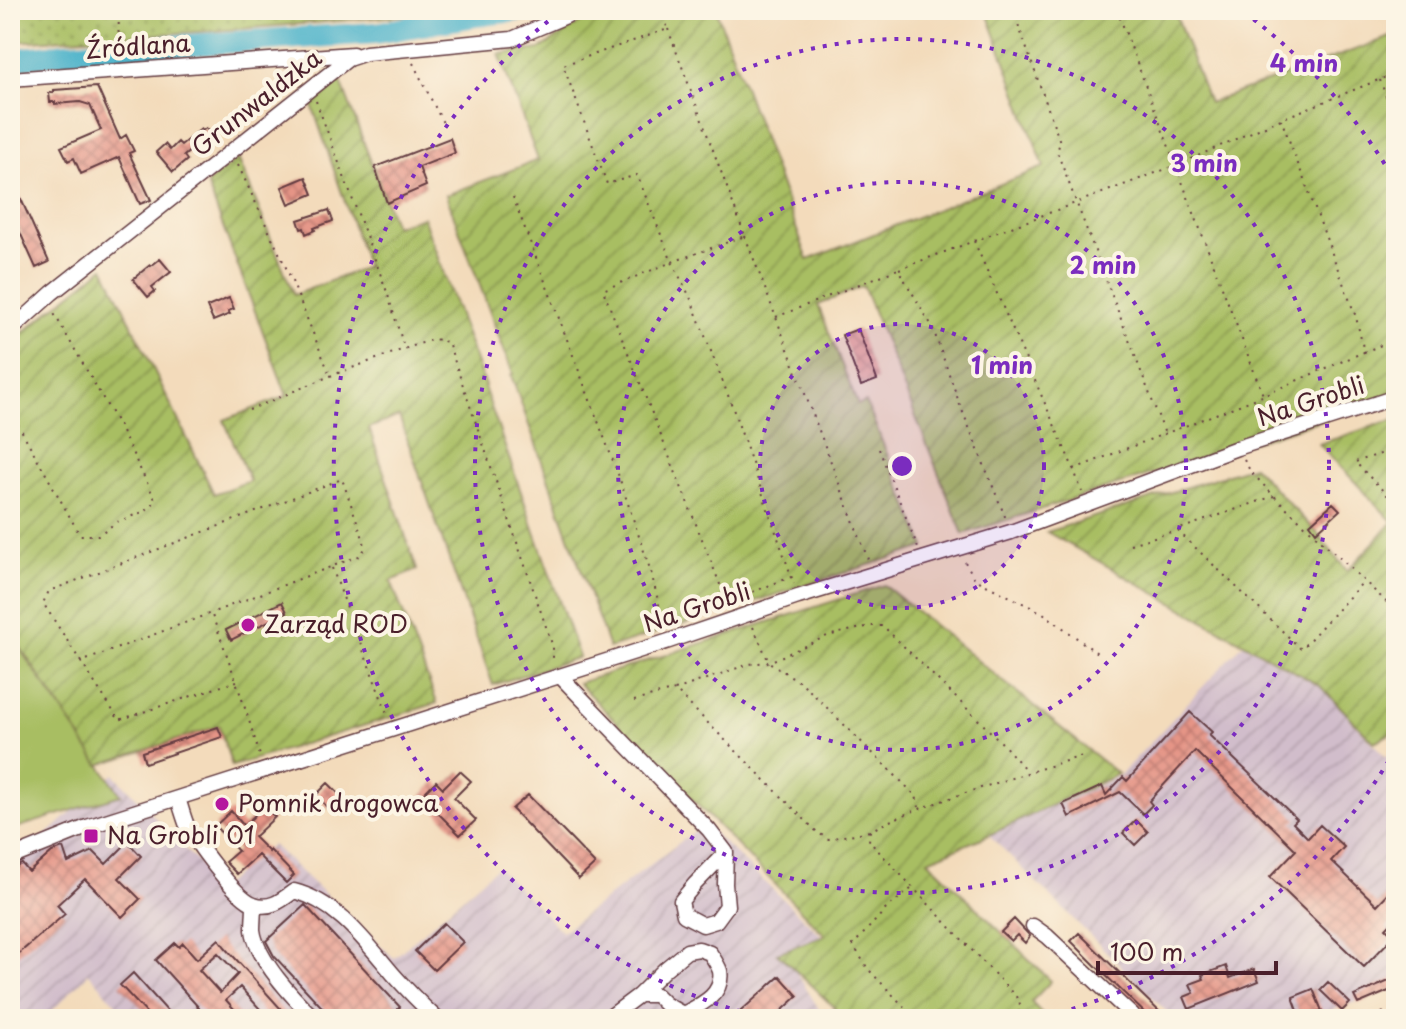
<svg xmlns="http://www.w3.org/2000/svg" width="1406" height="1029" viewBox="0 0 1406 1029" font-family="'Playpen Sans',sans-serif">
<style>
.industrial{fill:url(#industrial-furrows)}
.grass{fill:url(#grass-dots);stroke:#796e46;stroke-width:2}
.park{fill:#a8be62;stroke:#796e46;stroke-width:2}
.garden{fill:url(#garden-furrows);stroke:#796e46;stroke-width:2}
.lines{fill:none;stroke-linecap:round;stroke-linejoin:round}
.river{stroke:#4cb2ca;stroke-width:22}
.building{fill:url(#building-cross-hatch);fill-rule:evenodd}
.minor-casing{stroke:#633b41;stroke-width:17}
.path{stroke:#633b41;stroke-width:2;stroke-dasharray:2 6;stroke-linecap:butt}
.minor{stroke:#fff;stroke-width:14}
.ring{fill:none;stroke:#7b2cbf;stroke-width:4;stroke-dasharray:4 8}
.poi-dot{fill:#b5179e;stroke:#fcf5e5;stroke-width:3}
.labels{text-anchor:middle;stroke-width:8;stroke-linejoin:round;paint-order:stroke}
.street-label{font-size:24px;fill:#4a1f2b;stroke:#fcf5e5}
.poi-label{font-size:24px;fill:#4a1f2b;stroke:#fcf5e5;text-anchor:start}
.centre{fill:#7b2cbf;stroke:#fcf5e5;stroke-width:4}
.ring-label{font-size:24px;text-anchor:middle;font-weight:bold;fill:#7b2cbf;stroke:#fcf5e5;stroke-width:8;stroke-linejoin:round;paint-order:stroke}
</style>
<defs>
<pattern id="industrial-furrows" width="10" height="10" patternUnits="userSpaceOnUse" patternTransform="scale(2)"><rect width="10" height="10" fill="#d1bdcb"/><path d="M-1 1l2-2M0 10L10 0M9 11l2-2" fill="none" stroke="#b5a2ae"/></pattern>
<pattern id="grass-dots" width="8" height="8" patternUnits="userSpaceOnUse" patternTransform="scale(2)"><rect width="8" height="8" fill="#a8be62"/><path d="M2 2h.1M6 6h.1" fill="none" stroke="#8b9a51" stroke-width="1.8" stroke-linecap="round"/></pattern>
<pattern id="garden-furrows" width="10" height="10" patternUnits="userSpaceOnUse" patternTransform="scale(2)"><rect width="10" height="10" fill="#a8be62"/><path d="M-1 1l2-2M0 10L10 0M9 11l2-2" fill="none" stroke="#8b9a51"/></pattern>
<pattern id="building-cross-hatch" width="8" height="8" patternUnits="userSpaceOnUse" patternTransform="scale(2)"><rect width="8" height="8" fill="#e59486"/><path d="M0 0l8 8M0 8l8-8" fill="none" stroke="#bc786e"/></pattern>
</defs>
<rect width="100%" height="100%" fill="#fcf5e5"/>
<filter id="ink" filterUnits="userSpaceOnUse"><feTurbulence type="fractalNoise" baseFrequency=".0125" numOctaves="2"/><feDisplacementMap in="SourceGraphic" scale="16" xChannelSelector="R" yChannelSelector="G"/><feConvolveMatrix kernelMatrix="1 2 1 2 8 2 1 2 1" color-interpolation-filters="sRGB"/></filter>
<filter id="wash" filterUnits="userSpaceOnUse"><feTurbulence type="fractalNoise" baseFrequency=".006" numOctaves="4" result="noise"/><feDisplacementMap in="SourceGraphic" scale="32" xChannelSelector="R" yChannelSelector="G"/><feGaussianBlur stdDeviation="1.8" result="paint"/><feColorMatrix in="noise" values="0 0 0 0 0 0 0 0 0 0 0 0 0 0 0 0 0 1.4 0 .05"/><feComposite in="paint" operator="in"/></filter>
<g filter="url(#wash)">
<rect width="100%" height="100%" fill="#f3dbbb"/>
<!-- industrial -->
<path class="industrial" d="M1243,644L1320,687L1386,757L1396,752V987L1310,1019H1174L989,835L1119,776Z
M114,774L221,887L272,845L394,958L497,867L562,932L704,824L822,936L793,967L819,1009L809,1019H129L89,973L44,1019H10V868Z"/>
<!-- grass -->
<path class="grass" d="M10,10H472L215,31L10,42Z"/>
<!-- park -->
<path class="park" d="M10,635L121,795L10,830Z"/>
<!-- garden -->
<path class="garden" d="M600,10H716L808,260L1044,167L986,10H1174L1209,103L1396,35V396L963,534L863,286L818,305L858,405L866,402L925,547L609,648L511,375L513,374L446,195L538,160L499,54L540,49Z
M340,79L395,226L423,217L485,386L484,387L579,657L493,685L399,416L369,428L417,570L391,581L437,703L232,766L219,726L99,765L10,632V343L104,267L214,494L250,481L224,420L287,396L207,184L238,158L294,295L367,267L310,99Z
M1396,419V731L1374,742L1320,686L1047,532L1253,466L1316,532L1347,571L1393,522L1319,444Z
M884,585L1118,774L989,835L928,860L1051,981L1031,1002L1047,1019H824L835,1008L777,953L825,935L578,683Z"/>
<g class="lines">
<!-- river -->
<path class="river" d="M10,60L67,53L376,33L482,15L523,10"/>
</g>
<g id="blocks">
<!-- building -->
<path class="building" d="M97,87L120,139L126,135L134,151L129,153L151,200L140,204L119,157L81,174L74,158L68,161L61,147L101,130L90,105L80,102L55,104V102H50L49,93L54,92V90Z
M206,128L215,138L202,149L198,144L184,156L187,160L173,172L156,152L165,144L170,150L178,142L181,145L201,129L202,131Z
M450,138L455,153L419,167L426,186L387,203L375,167Z
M306,177L313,194L289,204L282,187Z
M17,190L49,262L36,268L10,210V194Z
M329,210L333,221L314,228L315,230L306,234L304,228L301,229L298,220Z
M160,259L171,272L152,287L155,291L148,297L133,279L150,265L151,266Z
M229,298L234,309L228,311L230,314L213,321L207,307Z
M858,329L877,380L861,386L842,335Z
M1333,503L1340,510L1316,532L1310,524Z
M282,602L287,612L231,640L226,630Z
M1190,712L1212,732L1209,735L1297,819L1293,823L1308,838L1320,825L1344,847L1331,861L1377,905L1396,885V918L1386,928L1394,936L1364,967L1270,877L1296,850L1195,751L1149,801L1152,805L1143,814L1120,792L1069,817L1063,804L1102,786L1106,795L1123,777L1127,781Z
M218,727L222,737L145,763L142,752Z
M460,771L471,781L454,798L476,820L460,835L421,796L436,781L443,788Z
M328,783L341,796L328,808L316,795Z
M528,795L595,864L579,879L512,809Z
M264,806L275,817L254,837L269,852L270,850L294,875L286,883L258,855L237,874L225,862L238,851L215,826L231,811L244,826Z
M1136,820L1148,832L1135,845L1123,833Z
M128,842L141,856L119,878L140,899L122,917L85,879L57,905L65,914L10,961V874L19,865L22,864L29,872L52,852L63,848L68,863L93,851L106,864Z
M305,905L400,1007L388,1019H333L274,956L266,941Z
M1014,919L1030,936L1025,943L1017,935L1011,941L1001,932Z
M444,923L463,942L434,970L415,951Z
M1079,933L1135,988L1167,1019H1151L1098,968L1071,941Z
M219,939L225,947L290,1019H269L240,987L226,1000L243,1019H209L156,960L175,943L179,947L183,943L197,959ZM218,953L238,974L220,993L199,970Z
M1226,966L1230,978L1254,969L1259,981L1189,1009L1184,997L1194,993L1190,984L1204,979L1202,975Z
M133,973L169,1013L163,1019H152L120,985Z
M780,976L798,996L773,1019H732Z
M1396,978V988L1358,1004L1354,996Z
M1328,982L1350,1003L1342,1011L1320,990Z
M1313,989L1322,1011L1301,1019L1293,997Z"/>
</g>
</g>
<g filter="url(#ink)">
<use href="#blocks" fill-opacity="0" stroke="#633b41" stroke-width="2"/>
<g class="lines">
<defs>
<path id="minor" d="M10,79L353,54
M10,331L52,293L348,59L366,53L512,39L566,16L576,10
M560,676L709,830L726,852L725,884L727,906L716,921L703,925L684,915L681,901L695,884L726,852
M178,799C181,807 183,815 186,823C194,841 236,898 254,904C270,910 282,900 294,891C337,902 365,941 393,974C407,990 421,1004 437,1019
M10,858L87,827L669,641L798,597L1011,532L1237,448L1396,397
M254,904C254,913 253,922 253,930C257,960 294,999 315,1019
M1033,926L1047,936L1136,1019
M607,1019L639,995L665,969L687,951L699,949L710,953C713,958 718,965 720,971C724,995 700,1005 683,1014L665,1004L656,995H639"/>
</defs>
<!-- minor casing -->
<use href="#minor" class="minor-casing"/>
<!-- path -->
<path class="path" d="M660,10L668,29L563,65L607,184L637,175L672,262L690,297L731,403L794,584
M1013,10L1060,142L1057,152L1165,434
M1117,10L1263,395L1364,352L1356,317L1281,119
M668,29L745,236L672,262L603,290L727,602L791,577
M118,57L119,10
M413,63L443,123
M1380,80L1396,123
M316,101L387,292L404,347
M238,165L289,274L330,375
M513,197L618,474L651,572L665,629
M745,236L869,562
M974,241L1177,165L1281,119L1396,73
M899,269L974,241L1074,470L1082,492
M776,317L898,269L932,326L960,405L1006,519
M1364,352L1396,339
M10,410L80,535H98L117,522L145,511L156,501L120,428L52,310
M249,410L330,376L404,349L434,339L448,342L553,647V663
M879,449L918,548
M1396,449L1355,462L1396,504
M1244,460L1251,472L1274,496L1396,611
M1074,469L1262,396
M1274,496L1177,530L1301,649L1364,581
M1130,544L1175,531
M965,562L974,577L982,583L1043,613L1097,653
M332,568L388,716
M753,627L769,662L803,684L916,796L919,807
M81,662L43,603L49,591L342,479L364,541L365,549L359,556L211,613
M237,681L119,720L81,662L211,613C230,661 246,710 261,759
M675,690L749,664L769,662L827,636L870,626H883L1001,742L1026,770
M634,701L675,690L817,832L828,839L870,831
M911,889L887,908L853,945L868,969L916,1019
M1014,1019L1019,1012L1020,1001L869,841L870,831C899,815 930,805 962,794C1003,781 1044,767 1086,755
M1367,1019L1396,1007"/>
<!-- minor -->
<use href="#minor" class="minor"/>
</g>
</g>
<!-- distance rings -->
<circle cx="902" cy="466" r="142" fill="#7b2cbf" fill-opacity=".12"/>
<g class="ring">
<circle cx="902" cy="466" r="142"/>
<circle cx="902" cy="466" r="284"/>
<circle cx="902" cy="466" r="427"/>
<path d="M1395 750A569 569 0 0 1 1040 1018M764 1018A569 569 0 0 1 560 12M1244 12A569 569 0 0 1 1395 181"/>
</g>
<!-- markers -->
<g class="poi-dot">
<circle cx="248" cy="625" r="8"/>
<circle cx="222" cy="804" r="8"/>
<rect x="83" y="828" width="16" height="16" rx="4"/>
</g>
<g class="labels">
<!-- street labels -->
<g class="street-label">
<text transform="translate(138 47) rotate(-4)" y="8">Źródlana</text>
<text transform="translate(257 103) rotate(-38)" y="8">Grunwaldzka</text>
<text transform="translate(1311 402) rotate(-18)" y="8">Na Grobli</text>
<text transform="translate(697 608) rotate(-18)" y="8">Na Grobli</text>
</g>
<!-- poi labels -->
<g class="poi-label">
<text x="264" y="633">Zarząd ROD</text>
<text x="238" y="812">Pomnik drogowca</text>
<text x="107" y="844">Na Grobli 01</text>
</g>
</g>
<circle cx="902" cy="466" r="12" class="centre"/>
<g class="ring-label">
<text x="1304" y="72">4 min</text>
<text x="1204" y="172">3 min</text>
<text x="1103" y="274">2 min</text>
<text x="1002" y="374">1 min</text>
</g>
<!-- margin -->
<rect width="1406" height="1029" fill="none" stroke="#fcf5e5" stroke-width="40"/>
<!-- scale -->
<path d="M1098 961v12h178v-12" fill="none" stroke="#4a1f2b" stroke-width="4"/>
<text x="1110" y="961" font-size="24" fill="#4a1f2b" stroke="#fcf5e5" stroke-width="6" paint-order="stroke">100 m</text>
</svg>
